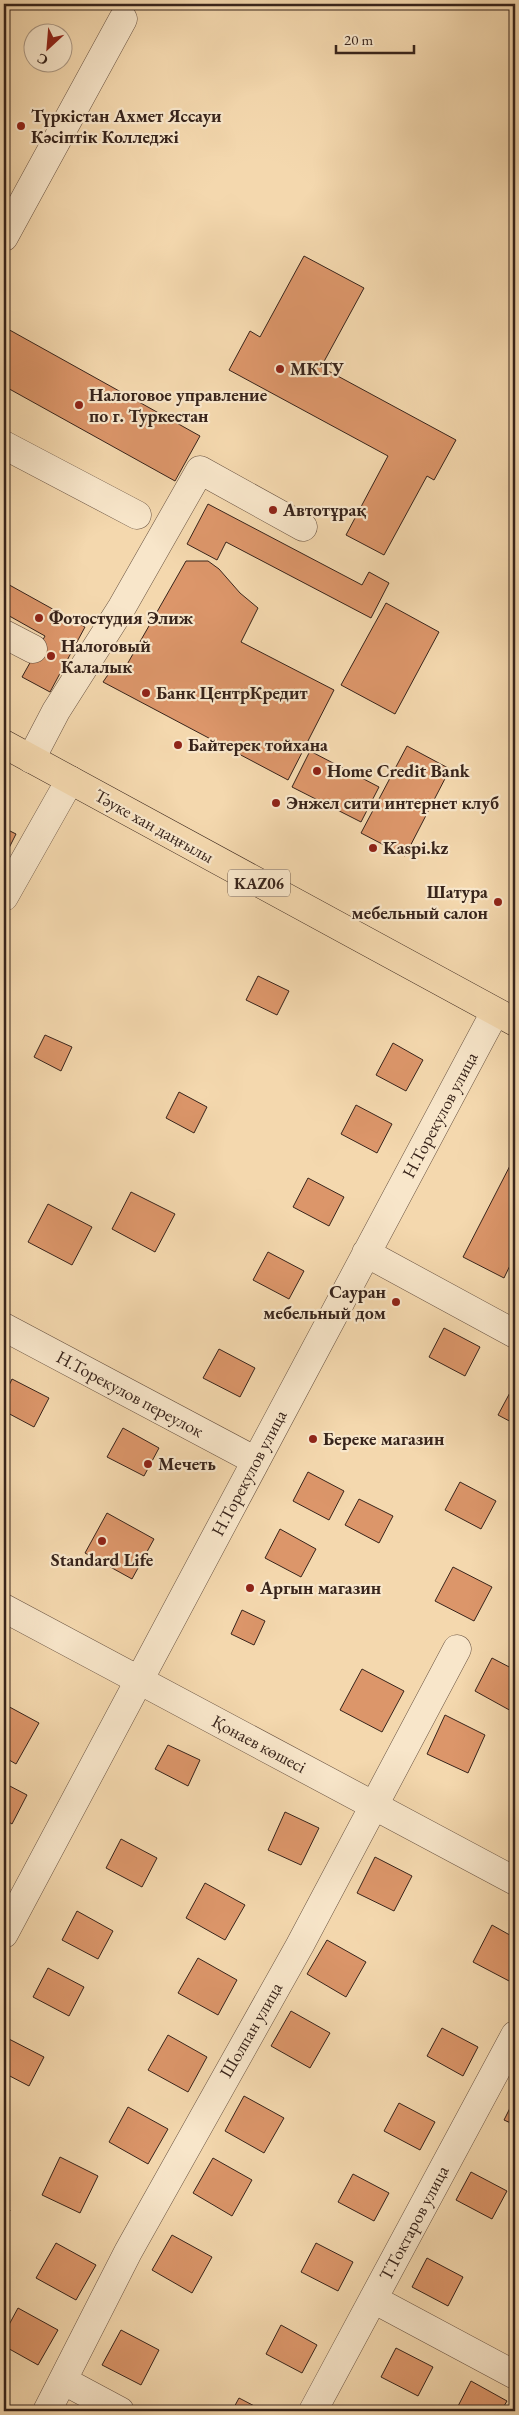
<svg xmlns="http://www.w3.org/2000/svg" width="519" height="2415" viewBox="0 0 519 2415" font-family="'EB Garamond',serif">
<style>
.building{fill:#dc966a;stroke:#38241b}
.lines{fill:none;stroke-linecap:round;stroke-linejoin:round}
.minor-casing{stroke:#675140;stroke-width:29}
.major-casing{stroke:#38241b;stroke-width:29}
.minor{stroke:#f8e6ca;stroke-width:28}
.major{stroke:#f4d8ae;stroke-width:28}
.poi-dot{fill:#8f2418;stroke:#f8e6ca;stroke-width:2}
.labels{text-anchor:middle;stroke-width:4.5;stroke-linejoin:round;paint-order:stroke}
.shield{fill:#f8e6ca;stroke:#725e50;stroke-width:1}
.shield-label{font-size:16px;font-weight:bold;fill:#38241b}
.poi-label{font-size:18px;font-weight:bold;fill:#38241b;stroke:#f8e6ca;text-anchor:start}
.street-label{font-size:18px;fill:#38241b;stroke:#f8e6ca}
</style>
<rect width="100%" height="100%" fill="#f4d8ae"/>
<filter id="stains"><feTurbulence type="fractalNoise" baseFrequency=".004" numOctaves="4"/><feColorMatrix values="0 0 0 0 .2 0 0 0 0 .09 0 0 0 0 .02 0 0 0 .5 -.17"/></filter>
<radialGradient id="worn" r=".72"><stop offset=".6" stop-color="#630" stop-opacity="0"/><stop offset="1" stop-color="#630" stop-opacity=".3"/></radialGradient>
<!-- building -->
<path class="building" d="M304,256L364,288L321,367L456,440L434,480L427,476L384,555L346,535L388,456L229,370L250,331L260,337Z
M6,328L200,436L175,481L4,386V333Z
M208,504L362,585L369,572L389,583L371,618L226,542L217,560L187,544Z
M186,561H208L219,569L240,593L258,608L241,642L334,690L288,780L103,682L114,666L125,668Z
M4,582L85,627L50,692L22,677L45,636L4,613Z
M386,603L439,632L395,714L341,685Z
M407,746L450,769L405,856L361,833Z
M310,751L379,787L361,822L292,787Z
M4,828L16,834L4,858Z
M258,976L289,991L277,1015L246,1000Z
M45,1035L72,1047L61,1071L34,1057Z
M393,1043L423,1060L406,1091L376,1075Z
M179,1092L207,1107L194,1133L166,1118Z
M356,1105L392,1124L377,1153L341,1134Z
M515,1156V1255L504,1278L463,1257Z
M308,1178L344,1197L329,1226L293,1207Z
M131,1192L175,1214L155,1252L112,1229Z
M48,1204L92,1227L72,1265L28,1242Z
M268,1252L304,1271L289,1299L253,1280Z
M444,1328L480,1347L465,1376L429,1357Z
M219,1349L255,1368L240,1397L203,1378Z
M12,1379L49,1398L34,1427L4,1411V1396Z
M513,1387L515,1388V1424L498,1415Z
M123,1428L159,1448L144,1476L107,1457Z
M308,1472L344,1491L329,1520L293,1501Z
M460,1482L496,1501L481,1529L445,1510Z
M359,1499L393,1516L379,1543L345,1525Z
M107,1513L154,1539L132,1579L85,1553Z
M280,1529L316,1549L301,1577L265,1558Z
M453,1567L492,1587L474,1621L435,1601Z
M242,1610L265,1621L254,1645L231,1634Z
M492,1658L515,1670L513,1712L475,1691Z
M362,1669L404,1691L382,1732L340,1710Z
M4,1704L39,1723L16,1764L4,1757Z
M445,1715L485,1735L468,1773L427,1754Z
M168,1745L200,1760L188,1786L155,1769Z
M4,1783L27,1795L12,1824L4,1819Z
M285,1812L319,1828L301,1865L268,1850Z
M121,1839L157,1858L142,1887L106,1868Z
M375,1857L412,1876L394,1911L357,1893Z
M205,1883L245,1905L225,1940L186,1918Z
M77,1911L113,1931L98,1959L62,1940Z
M492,1925L515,1938V1975L511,1982L473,1962Z
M327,1940L366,1962L346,1997L307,1974Z
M198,1958L237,1980L218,2015L178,1993Z
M48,1968L84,1987L69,2016L33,1997Z
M291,2011L330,2033L310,2068L271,2046Z
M442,2028L478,2047L463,2076L427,2056Z
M168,2035L207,2057L188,2092L148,2070Z
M7,2038L44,2057L29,2086L4,2073V2045Z
M244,2096L284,2118L264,2153L225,2131Z
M515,2098V2125L504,2120Z
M399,2103L435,2122L420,2150L384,2131Z
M128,2107L168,2129L148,2164L109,2142Z
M60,2157L98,2176L80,2213L42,2195Z
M213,2158L252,2180L232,2216L193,2193Z
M471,2172L507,2191L492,2219L456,2200Z
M353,2174L389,2193L374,2221L338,2202Z
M4,2207L10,2210L4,2223Z
M172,2235L212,2257L192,2293L152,2270Z
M56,2243L96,2265L76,2300L36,2278Z
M316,2243L353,2262L338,2291L301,2272Z
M427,2258L463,2277L448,2306L412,2287Z
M18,2308L58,2330L38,2365L4,2346V2334Z
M281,2325L317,2345L302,2373L266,2354Z
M121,2330L159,2350L141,2385L102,2365Z
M396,2348L433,2367L418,2396L381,2377Z
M471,2381L507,2401L501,2411L456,2410Z
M239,2398L264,2411H232Z"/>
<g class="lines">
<defs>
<path id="minor" d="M4,237L123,19
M4,445L137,515
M4,634L33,649
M31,759L56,711L122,607L200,470L303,527
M4,897L70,780
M366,1253L515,1334
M4,1327L256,1461
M4,1608L515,1881
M4,1934L495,1012
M373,2299L515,2375
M64,2381L120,2411
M47,2411L128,2252L300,1945L457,1649
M313,2411L515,2035"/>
<path id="major" d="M4,744L515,1022"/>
</defs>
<!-- minor casing -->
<use href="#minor" class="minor-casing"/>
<!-- major casing -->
<use href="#major" class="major-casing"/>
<!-- minor -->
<use href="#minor" class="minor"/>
<!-- major -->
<use href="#major" class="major"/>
</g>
<!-- markers -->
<g class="poi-dot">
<circle cx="21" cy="126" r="5"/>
<circle cx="280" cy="369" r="5"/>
<circle cx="79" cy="405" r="5"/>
<circle cx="273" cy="510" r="5"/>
<circle cx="39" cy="618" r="5"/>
<circle cx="51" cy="656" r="5"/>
<circle cx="146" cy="693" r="5"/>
<circle cx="178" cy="745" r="5"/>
<circle cx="317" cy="771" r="5"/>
<circle cx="276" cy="803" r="5"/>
<circle cx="373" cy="848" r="5"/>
<circle cx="498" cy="902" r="5"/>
<circle cx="396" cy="1302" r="5"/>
<circle cx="313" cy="1439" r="5"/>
<circle cx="148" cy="1464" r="5"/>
<circle cx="102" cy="1541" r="5"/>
<circle cx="250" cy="1588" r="5"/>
</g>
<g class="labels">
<!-- shield labels -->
<rect class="shield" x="228" y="869.5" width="62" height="27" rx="4"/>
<g class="shield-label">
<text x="259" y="889">KАZ06</text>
</g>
<!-- poi labels -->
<g class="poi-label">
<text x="31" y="122">Түркістан Ахмет Яссауи<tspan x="31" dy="21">Кәсіптік Колледжі</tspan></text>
<text x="290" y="375">МКТУ</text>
<text x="89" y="401">Налоговое управление<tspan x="89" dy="21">по г. Туркестан</tspan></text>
<text x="283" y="516">Автотұрақ</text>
<text x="49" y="624">Фотостудия Элиж</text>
<text x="61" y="652">Налоговый<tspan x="61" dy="21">Калалык</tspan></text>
<text x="156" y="699">Банк ЦентрКредит</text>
<text x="188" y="751">Байтерек тойхана</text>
<text x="327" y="777">Home Credit Bank</text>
<text x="286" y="809">Энжел сити интернет клуб</text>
<text x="383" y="854">Kaspi.kz</text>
<text x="488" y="898" text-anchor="end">Шатура<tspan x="488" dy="21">мебельный салон</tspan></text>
<text x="386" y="1298" text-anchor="end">Сауран<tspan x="386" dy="21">мебельный дом</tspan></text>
<text x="323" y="1445">Береке магазин</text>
<text x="158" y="1470">Мечеть</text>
<text x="102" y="1566" text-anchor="middle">Standard Life</text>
<text x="260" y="1594">Аргын магазин</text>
</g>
<!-- street labels -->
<g class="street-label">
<text transform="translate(154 826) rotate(29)" y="6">Тәуке хан даңғылы</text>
<text transform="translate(440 1115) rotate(-62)" y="6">Н.Торекулов улица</text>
<text transform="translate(130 1394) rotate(28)" y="6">Н.Торекулов переулок</text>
<text transform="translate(249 1473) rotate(-62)" y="6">Н.Торекулов улица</text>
<text transform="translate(259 1744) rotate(28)" y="6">Қонаев көшесі</text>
<text transform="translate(251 2030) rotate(-60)" y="6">Шолпан улица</text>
<text transform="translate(414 2223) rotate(-62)" y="6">Т.Токтаров улица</text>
</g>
</g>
<!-- margin -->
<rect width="519" height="2415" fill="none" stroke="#f4d8ae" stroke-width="20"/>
<rect x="5" y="5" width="509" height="2405" fill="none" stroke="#38241b" stroke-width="2.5"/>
<rect x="10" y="10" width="499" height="2395" fill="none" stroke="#38241b"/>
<!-- north arrow -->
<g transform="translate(48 48) rotate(206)"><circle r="24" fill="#f8e6ca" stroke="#ab9884"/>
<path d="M0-4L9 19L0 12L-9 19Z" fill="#8f2418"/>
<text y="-8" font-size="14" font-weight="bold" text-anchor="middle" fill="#38241b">С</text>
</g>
<!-- scale -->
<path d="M336 45v8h78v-8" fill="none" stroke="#38241b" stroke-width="2.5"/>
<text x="344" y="45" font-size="15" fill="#38241b" stroke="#f8e6ca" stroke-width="4" paint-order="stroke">20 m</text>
<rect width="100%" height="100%" filter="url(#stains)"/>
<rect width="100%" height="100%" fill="url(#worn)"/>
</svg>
